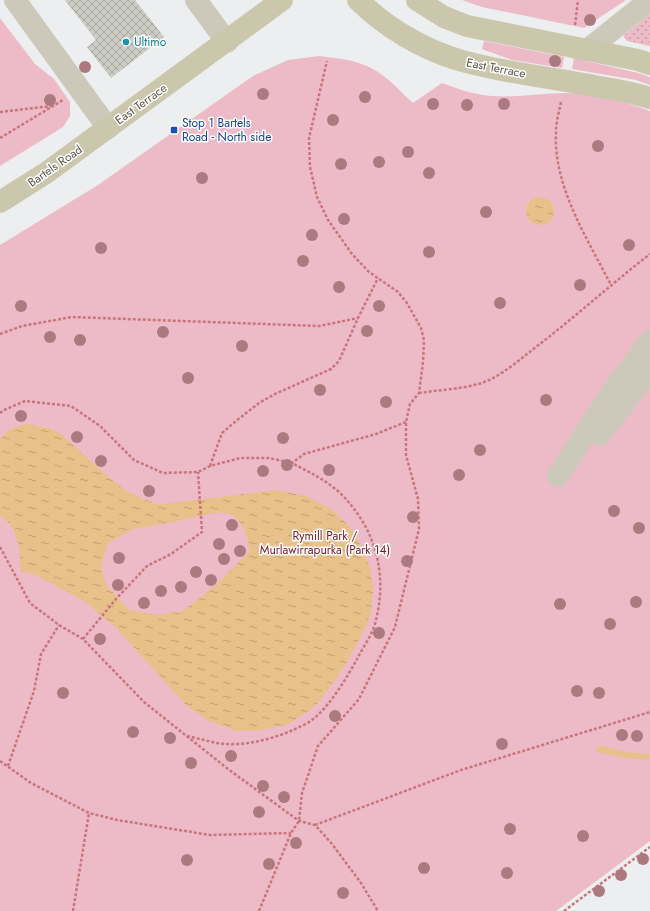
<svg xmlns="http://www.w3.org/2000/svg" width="650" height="911" viewBox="0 0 650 911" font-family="Jost,sans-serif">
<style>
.grass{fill:url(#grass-dots)}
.green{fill:#ecbbc7}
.water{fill:url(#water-ripples);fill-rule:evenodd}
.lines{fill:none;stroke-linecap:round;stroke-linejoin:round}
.stream{stroke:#e8c18a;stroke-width:6}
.building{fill:url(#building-cross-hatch)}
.path{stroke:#c9757e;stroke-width:2.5;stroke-dasharray:3 2;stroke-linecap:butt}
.minor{stroke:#ccc9bb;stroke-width:22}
.major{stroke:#cbc7ad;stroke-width:22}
.tree{fill:#ac7980}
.culture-dot{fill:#0f9aa8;stroke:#fff;stroke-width:1.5}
.transit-dot{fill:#1a4fb4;stroke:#fff;stroke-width:1.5}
.labels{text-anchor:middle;stroke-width:3;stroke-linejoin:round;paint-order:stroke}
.culture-label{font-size:12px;fill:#0d838f;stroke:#fff;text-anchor:start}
.street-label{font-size:12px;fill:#595646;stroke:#fff}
.transit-label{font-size:12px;fill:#164399;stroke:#fff;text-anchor:start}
.park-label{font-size:12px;fill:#771a25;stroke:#fff}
</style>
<defs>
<pattern id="grass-dots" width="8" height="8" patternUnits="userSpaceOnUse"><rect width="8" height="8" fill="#ecbbc7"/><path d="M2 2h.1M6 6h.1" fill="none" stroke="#c29ba3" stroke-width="1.8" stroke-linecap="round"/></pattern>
<pattern id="water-ripples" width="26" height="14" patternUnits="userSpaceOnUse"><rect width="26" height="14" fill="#e8c18a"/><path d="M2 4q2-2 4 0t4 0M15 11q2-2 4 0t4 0" fill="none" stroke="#bfa073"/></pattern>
<pattern id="building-cross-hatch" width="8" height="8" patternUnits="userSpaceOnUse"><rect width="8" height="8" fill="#cbccc3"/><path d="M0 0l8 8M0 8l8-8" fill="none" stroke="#a8a8a0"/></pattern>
</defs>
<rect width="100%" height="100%" fill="#eceeef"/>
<!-- grass -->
<path class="grass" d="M650,14V46L627,41L623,36Z"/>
<!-- green -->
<path class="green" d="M462,0H626L584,28L482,7Z
M0,18L35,64L54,79L70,102V116L63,127L0,166Z
M484,41L564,57L562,68L512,60L482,49Z
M319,56C334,58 350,59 364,65C384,72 398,89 413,103L442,83C456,88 469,93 483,95C517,100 551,90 585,94C607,97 629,103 650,111V841L556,911H0V245L98,185L253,76L288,60Z
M574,58L638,73L650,77V85L636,80L572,69Z"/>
<!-- water -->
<path class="water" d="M526 211a14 14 0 1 1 28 0a14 14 0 1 1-28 0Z
M28,424L52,429L61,434L112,480L128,492L156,504L171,503L276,490L306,496L331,509L349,526L362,547L370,568L373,591L371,613L364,631L344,667L320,701L306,713L288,724L263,730L236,731L207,720L186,705L114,626L84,601L35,575L21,571C19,550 20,529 0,516V439C9,428 15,427 28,424ZM213,513C218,513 224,512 229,514C244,520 247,537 250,551L218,583L183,611L158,615L129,610L107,586L101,567L108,543L133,529L169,523Z"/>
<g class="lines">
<!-- stream -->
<path class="stream" d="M599,749L626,755L650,757"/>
</g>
<!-- building -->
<path class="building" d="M65,0H135L164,37L111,78L87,47L96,40Z"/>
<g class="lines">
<!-- path -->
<path class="path" d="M575,25L578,0
M561,102C559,112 556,122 556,132C553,186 587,238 611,285
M0,112L51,106
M0,138L63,100
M0,334L22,326L72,317L319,326L358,318
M419,393C439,390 462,389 482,383C501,376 517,362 532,350C573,319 610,285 650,254
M0,413L4,410L25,401L71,406L100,426L134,460L163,473L198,472L210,466L240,458H269L292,463L304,454L376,434L406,422
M210,466L222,433L236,421L259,403L275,394L331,369L339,361L358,318L378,278
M0,547L30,603L59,625L83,639L144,702L228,769L299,821L315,825L332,844L361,883L378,911
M83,639L116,599L147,566L171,554L202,532L198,472
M187,736C197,738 207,741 217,743C242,747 270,740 293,730C299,727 307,724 312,720C330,706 346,679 357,659C362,649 370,638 374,627C389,578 377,529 340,493C326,480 309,472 292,463
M0,761L31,783L89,813L117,820L210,835L291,833
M8,766L34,691L41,654L59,625
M315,825L461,770L650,712
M73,911L89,813
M259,911L291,833L299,821L302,793L318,746L359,699L395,627L419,529L418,499L406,455V422L410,404L419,393L423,362L424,340L421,328L407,303L398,292L369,272L352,254L328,220L317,197L310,167L309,138L327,61
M564,911L650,847"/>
<!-- minor -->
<path class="minor" d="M15,0L108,128
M196,0L227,42
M587,50L650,0
M600,435L650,369
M558,476L612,392L650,341"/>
<!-- major -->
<path class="major" d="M358,0C385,27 422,49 459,60C503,73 549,77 594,86C612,89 632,92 650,98
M417,0L444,17L467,26L638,60L650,64
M0,202L46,173L282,0"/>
</g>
<!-- trees -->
<g class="tree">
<circle cx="590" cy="20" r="6"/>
<circle cx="555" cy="61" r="6"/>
<circle cx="85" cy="67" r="6"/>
<circle cx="263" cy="94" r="6"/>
<circle cx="365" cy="97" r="6"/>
<circle cx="50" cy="100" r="6"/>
<circle cx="433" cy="104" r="6"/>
<circle cx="504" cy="104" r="6"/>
<circle cx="467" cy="105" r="6"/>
<circle cx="333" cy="120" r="6"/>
<circle cx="598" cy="146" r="6"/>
<circle cx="408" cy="152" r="6"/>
<circle cx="379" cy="162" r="6"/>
<circle cx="341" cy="164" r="6"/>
<circle cx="429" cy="173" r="6"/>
<circle cx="202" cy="178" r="6"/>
<circle cx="486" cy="212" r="6"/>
<circle cx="344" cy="219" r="6"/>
<circle cx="312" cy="235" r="6"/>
<circle cx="629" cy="245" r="6"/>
<circle cx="101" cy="248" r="6"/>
<circle cx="429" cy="252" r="6"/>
<circle cx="303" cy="261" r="6"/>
<circle cx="580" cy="285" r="6"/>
<circle cx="339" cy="287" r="6"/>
<circle cx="500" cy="303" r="6"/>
<circle cx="21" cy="306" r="6"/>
<circle cx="379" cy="306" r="6"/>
<circle cx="367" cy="331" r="6"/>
<circle cx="163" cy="332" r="6"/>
<circle cx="50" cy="337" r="6"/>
<circle cx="80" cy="340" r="6"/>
<circle cx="242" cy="346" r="6"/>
<circle cx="188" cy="378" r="6"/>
<circle cx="320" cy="390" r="6"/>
<circle cx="546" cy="400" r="6"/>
<circle cx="386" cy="402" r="6"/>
<circle cx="21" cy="416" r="6"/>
<circle cx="77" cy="437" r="6"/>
<circle cx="283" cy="438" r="6"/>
<circle cx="480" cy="450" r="6"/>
<circle cx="101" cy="461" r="6"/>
<circle cx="287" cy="465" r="6"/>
<circle cx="329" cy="470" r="6"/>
<circle cx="263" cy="471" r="6"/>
<circle cx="459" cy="475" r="6"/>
<circle cx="149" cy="491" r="6"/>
<circle cx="614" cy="511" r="6"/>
<circle cx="413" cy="517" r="6"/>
<circle cx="232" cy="525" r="6"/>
<circle cx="639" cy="528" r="6"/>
<circle cx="219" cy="544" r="6"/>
<circle cx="240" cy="551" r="6"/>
<circle cx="119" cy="558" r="6"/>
<circle cx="224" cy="559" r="6"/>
<circle cx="407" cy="561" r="6"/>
<circle cx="196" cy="572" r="6"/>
<circle cx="211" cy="580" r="6"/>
<circle cx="118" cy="585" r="6"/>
<circle cx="181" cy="587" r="6"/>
<circle cx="161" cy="591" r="6"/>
<circle cx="636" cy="602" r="6"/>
<circle cx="144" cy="603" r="6"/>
<circle cx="560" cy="604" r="6"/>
<circle cx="610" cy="624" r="6"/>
<circle cx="379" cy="633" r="6"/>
<circle cx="100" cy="639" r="6"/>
<circle cx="577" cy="691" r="6"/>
<circle cx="63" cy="693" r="6"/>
<circle cx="599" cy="693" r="6"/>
<circle cx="335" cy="716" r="6"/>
<circle cx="133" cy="732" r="6"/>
<circle cx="622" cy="735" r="6"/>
<circle cx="637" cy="736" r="6"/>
<circle cx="170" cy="738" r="6"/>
<circle cx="502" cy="744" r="6"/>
<circle cx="231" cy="756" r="6"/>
<circle cx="191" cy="763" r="6"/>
<circle cx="263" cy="786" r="6"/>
<circle cx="284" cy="797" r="6"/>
<circle cx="259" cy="812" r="6"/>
<circle cx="510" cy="829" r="6"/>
<circle cx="583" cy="836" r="6"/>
<circle cx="296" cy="843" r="6"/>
<circle cx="643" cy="859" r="6"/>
<circle cx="187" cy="860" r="6"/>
<circle cx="269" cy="864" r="6"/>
<circle cx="424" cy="868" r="6"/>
<circle cx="507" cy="873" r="6"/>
<circle cx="621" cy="875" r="6"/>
<circle cx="599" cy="891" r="6"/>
<circle cx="343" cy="893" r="6"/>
</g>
<!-- markers -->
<circle class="culture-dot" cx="126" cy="42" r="4"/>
<rect class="transit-dot" x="170" y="126" width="8" height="8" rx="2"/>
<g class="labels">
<!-- culture labels -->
<g class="culture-label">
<text x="134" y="46">Ultimo</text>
</g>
<!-- street labels -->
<g class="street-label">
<text transform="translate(496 68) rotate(11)" y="4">East Terrace</text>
<text transform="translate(141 104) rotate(-36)" y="4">East Terrace</text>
<text transform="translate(55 166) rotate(-35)" y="4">Bartels Road</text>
</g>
<!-- transit labels -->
<g class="transit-label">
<text x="182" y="127">Stop 1 Bartels<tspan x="182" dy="14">Road - North side</tspan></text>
</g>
<!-- park labels -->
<g class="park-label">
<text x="325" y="540">Rymill Park /<tspan x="325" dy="14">Murlawirrapurka (Park 14)</tspan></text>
</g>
</g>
</svg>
